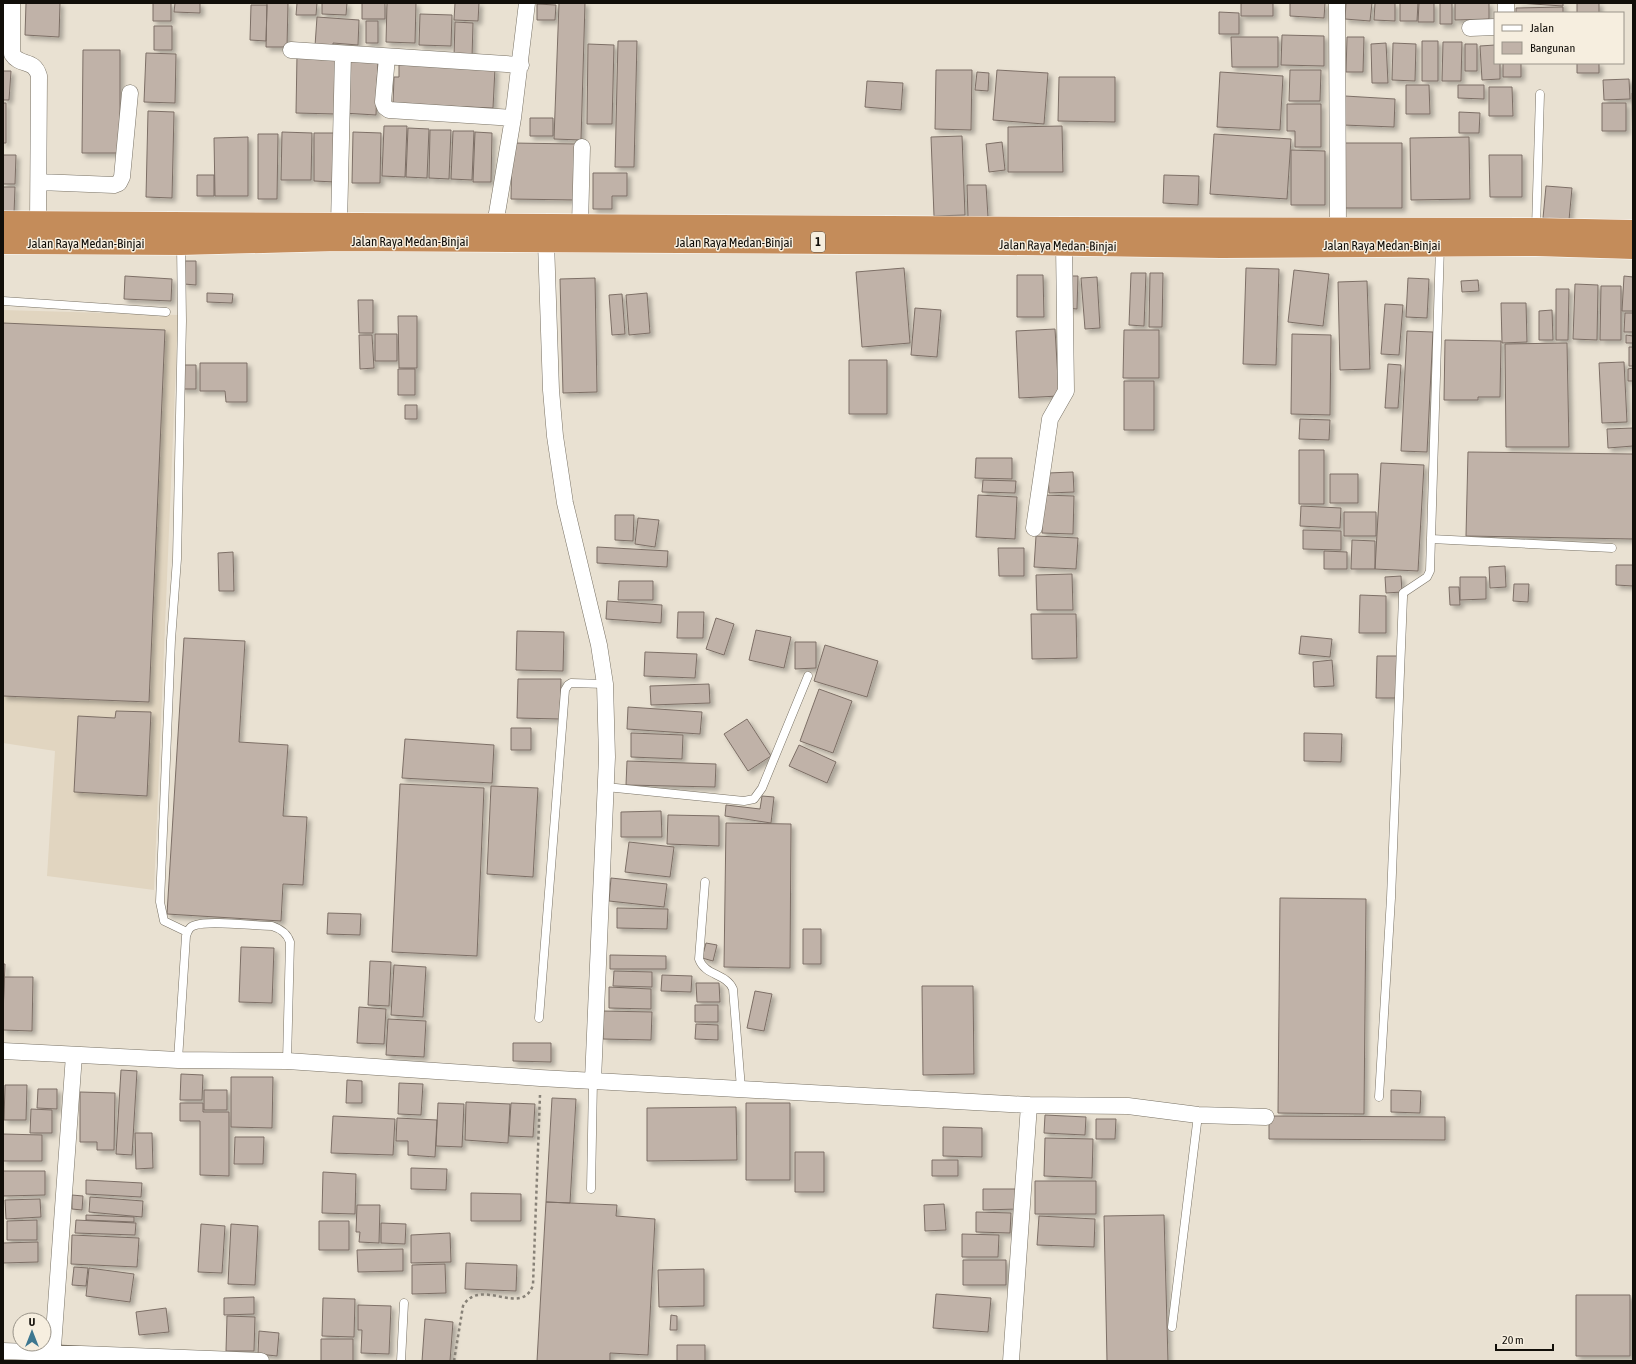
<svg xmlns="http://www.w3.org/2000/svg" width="1636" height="1364" viewBox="0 0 1636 1364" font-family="'Asap Condensed',sans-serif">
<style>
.built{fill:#e1d5c0}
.building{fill:#c0b2a8;stroke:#7d6f66;filter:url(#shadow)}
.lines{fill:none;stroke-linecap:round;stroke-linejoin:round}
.lane-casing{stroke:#797265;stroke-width:9}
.street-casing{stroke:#797265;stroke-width:17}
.highway-casing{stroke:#fff;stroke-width:23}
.path{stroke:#878177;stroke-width:2.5;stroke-dasharray:3 3;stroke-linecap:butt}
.lane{stroke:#fff;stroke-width:8}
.street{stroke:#fff;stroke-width:16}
.highway{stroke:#c48c5a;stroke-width:22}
.labels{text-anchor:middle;stroke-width:3;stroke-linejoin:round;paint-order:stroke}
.shield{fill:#f6eedf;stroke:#565149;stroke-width:1}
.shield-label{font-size:12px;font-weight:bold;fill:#110e09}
.street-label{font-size:13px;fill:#110e09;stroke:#f6eedf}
</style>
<defs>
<filter id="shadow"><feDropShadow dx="3.5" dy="3.5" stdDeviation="2" flood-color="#0004"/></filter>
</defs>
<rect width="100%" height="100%" fill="#e9e1d2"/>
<!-- built -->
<path class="built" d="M3,310L178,315L154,890L47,876L55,751L3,743Z"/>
<!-- building -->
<path class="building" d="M26,3H60L59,37L25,35Z
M153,3H171V21H153Z
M175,3H200V13L174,12Z
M267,3H288L287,47H266Z
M297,3H317L316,15H296Z
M322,3H347L346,15L322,14Z
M362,3H385V19H362Z
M387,3H416L415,43L386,42Z
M455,3H479L478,21L454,20Z
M559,3H585L581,140L554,139Z
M1241,3H1273V16H1241Z
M1290,3H1325L1324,18L1290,16Z
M1346,3H1372L1370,21L1345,19Z
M1375,3H1395V21L1374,20Z
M1400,3H1418L1417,21H1400Z
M1419,3H1434V22H1418Z
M1440,3H1452V24H1440Z
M1455,3H1489V19L1455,20Z
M1518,3H1563V6Z
M1577,3H1599V13H1577Z
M537,4L556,5L555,20H537Z
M251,5H267L266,41L250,40Z
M1563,7V13H1516V8Z
M1219,12L1239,13V34H1219Z
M420,14L452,15L451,46L419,45Z
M317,17L359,20L358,45L333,43V47L315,46Z
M366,21H378V43H366Z
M455,22L473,23L472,58L454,57Z
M154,26H172V50H154Z
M1282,35L1324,36V66L1281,65Z
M1231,37H1278V67H1232Z
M1347,37H1364L1363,72H1346Z
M618,41H637L634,167H615Z
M1422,41H1438V81H1422Z
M1443,42H1462L1461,81H1442Z
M1386,43L1388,83H1372L1371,44Z
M1393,43L1416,44L1415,81L1392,80Z
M588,44L614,45L612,124H587Z
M1465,44H1477V71H1465Z
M1495,45V63H1500V79L1482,80L1480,46Z
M83,50H120V153H82Z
M146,53L176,54L175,103L144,102Z
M297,55L337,56L336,114L296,113Z
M345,59L378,60L376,115L343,113Z
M1503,63H1521V77H1503Z
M1577,63H1599V73H1577Z
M399,65L495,68L493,108L393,104L394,77H399Z
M936,70H972L971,130L935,129Z
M997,70L1048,73L1044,124L993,120Z
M1290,70H1321L1320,101H1289Z
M3,71H11L9,100H3Z
M977,72L989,73L988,91L975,90Z
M1220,72L1283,76L1280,130L1217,127Z
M1059,77H1115V122L1058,121Z
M1629,79L1630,99L1604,100L1603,80Z
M867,81L903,83L901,110L865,107Z
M1406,85H1429L1430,114H1406Z
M1458,85H1484V99L1458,98Z
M1489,87H1512L1513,116H1489Z
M1632,93H1633V168Z
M1345,96L1395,99L1394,127L1343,125Z
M3,103H6V143H3Z
M1602,103H1626V131H1602Z
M1287,104H1321V147H1295V131H1287Z
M148,111L174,112L172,198L146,197Z
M1459,112L1480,113L1479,133H1459Z
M530,118H553V136H530Z
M384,126H407L405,177L382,176Z
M1062,126L1063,172H1008V127Z
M408,128L429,129L427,178L406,177Z
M430,130H451L449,179L429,178Z
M453,131H474L472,180L451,179Z
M282,132L312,133L311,180H281Z
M353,132L381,133L380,183H352Z
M475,132L492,133L491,182H473Z
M314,133H336L335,182L314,181Z
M258,134H278L277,199H258Z
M1214,134L1291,139L1287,199L1210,194Z
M962,136L965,215L934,216L931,137Z
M248,137V196H215L214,138Z
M1469,137L1470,199L1411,200L1410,138Z
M1002,142L1005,170L989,172L986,144Z
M512,143L577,144L576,200L511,199Z
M1341,143H1402V208H1342Z
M1291,150L1325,151V205H1291Z
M3,155H16L15,184H3Z
M1489,155H1522V197H1490Z
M593,173H627V196H612V209H593Z
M197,175H214V196H197Z
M1164,175L1199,176L1198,205L1163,203Z
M967,185H986L988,217L968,218Z
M1546,186L1572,188L1569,220L1543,218Z
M3,187H15L14,214H3Z
M185,261H196V285L184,284Z
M904,268L910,343L862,347L856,272Z
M1246,268L1279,269L1276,365L1243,364Z
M1294,270L1329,274L1323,326L1288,322Z
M1131,273H1146L1144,326L1129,325Z
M1150,273H1163L1162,327H1149Z
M1017,275H1043L1044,317H1017Z
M125,276L172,279L171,301L124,299Z
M1066,276H1078L1077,309L1066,308Z
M1624,276L1633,277V311H1622Z
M1097,277L1100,328L1085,329L1081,278Z
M595,278L597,392L563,393L560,279Z
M1408,278L1429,279L1427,318L1406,317Z
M1478,280L1479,291L1462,292L1461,281Z
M1367,281L1370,369L1340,370L1338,282Z
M1575,284L1598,285L1597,340L1573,339Z
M1601,286H1621V340H1600Z
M1556,289H1569L1568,340H1556Z
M207,293L233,294L232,303L207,302Z
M647,293L650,333L629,335L626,295Z
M622,294L625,334L612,335L609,295Z
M358,300H373V333H359Z
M1501,303H1526L1527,342L1502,343Z
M1385,304L1403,305L1399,355L1381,354Z
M915,308L941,310L937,357L911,355Z
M1552,310L1553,340H1539V311Z
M1625,313H1633V332H1624Z
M398,316H417V368H399Z
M3,323L165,330L149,702L3,696Z
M1055,329L1059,396L1019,398L1016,331Z
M1124,330H1159V378H1123Z
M1407,331L1433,332L1427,452L1401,451Z
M375,334H397V361H375Z
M1292,334L1331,335L1330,415L1291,414Z
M359,335H372L374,368L360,369Z
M1626,335L1633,336V343H1626Z
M1445,340L1501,341L1500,397H1478V400H1444Z
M1567,343L1569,447H1506L1505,344Z
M1629,347H1633V366H1629Z
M849,360H887V414H849Z
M1624,362L1627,422L1602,423L1599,363Z
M200,363H247V402H226L225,391H200Z
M1388,364L1401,365L1398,408H1385Z
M181,365H196V389H181Z
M1633,368V381H1628V369Z
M398,369H415V395H398Z
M1124,381H1154V430H1124Z
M405,405H417V419H405Z
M1300,419L1330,420L1329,440L1299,439Z
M1633,428V446L1608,448L1607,429Z
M1299,450H1324V504H1299Z
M1468,452L1633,454V539L1466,536Z
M976,458H1012V479L975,478Z
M1381,463L1424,465L1418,571L1375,569Z
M1073,472L1074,492L1049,493L1048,473Z
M1330,474H1358V503H1330Z
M983,480L1016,481L1015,493L982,492Z
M978,495L1017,497L1015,539L976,537Z
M1043,495L1074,496L1073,534L1042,533Z
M1301,506L1341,508L1340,528L1300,526Z
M1344,512H1376V536H1344Z
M615,515H634L633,541L615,540Z
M638,518L659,520L655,547L635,544Z
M1303,530L1341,531V550L1303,549Z
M1036,536L1078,538L1076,569L1034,567Z
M1352,540L1375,541V569H1351Z
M597,547L668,551L667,567L597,563Z
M998,548H1024V576H999Z
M1324,551L1347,552V569H1324Z
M233,552L234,591H219L218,553Z
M1616,565H1633V586L1616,585Z
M1505,566L1506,587L1490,588L1489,567Z
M1072,574L1073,610H1037L1036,575Z
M1401,576L1402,592L1386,593L1385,577Z
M1460,577H1486V599L1460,600Z
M619,581H653V600H618Z
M1514,584H1529L1528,602L1513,601Z
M1449,587H1459L1460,605H1450Z
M1360,595L1386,596V633H1359Z
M607,601L662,605L661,623L606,619Z
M678,612H704L703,638H677Z
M1031,614H1076L1077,658L1032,659Z
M716,618L734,624L724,655L706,649Z
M756,630L791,637L784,668L749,660Z
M517,631L564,632L563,671L516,670Z
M1301,636L1332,639L1330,657L1299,654Z
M184,638L245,641L239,742L288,745L283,816L307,817L303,885L283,884L281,921L167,914Z
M795,642H816V668L795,669Z
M825,645L878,661L867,697L814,681Z
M645,652L697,654L695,678L644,676Z
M1377,656H1397L1396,698H1376Z
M1332,660L1334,686L1314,687L1313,662Z
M518,679H561L560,719L517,718Z
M709,684L710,703L651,705L650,686Z
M819,689L852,701L833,753L800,741Z
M628,707L702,712L700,734L627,729Z
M116,711L151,712L147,796L74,792L78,716L115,718Z
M747,719L771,756L748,771L724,734Z
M511,728H531V750H511Z
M631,733L683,735L682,759L631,757Z
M1304,733L1342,734L1341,762L1304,761Z
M405,739L494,745L492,783L402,778Z
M799,745L836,762L827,783L789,766Z
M627,761L716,764L715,787L626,785Z
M400,784L484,788L477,956L392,952Z
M491,786L538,788L533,877L487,874Z
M762,796L774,797L771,823L725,816L726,805L760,809Z
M661,811L662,837H621V812Z
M668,815L719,816V846L667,844Z
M726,823L791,824L790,968L724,967Z
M629,842L674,847L670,877L625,872Z
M611,878L667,884L664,907L609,901Z
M1280,898L1366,899L1364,1114L1278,1113Z
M617,908L668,909L667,929L617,928Z
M328,913L361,914L360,935L327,934Z
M803,929H821V964H803Z
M706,943L717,945L713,961L702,958Z
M241,947L274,948L272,1003L239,1002Z
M610,955L666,956V969H610Z
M370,961L391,962L389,1006L368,1005Z
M3,964H5L3,1012Z
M394,965L426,967L423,1017L391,1015Z
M614,971L652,972V987L613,986Z
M662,975L692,976L691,992L661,991Z
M4,977H33L32,1031L3,1030Z
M696,983H719L720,1002H697Z
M922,986H973L974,1074L923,1075Z
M609,987L651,989V1009L609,1008Z
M755,991L772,994L764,1031L747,1028Z
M695,1005H718V1022H695Z
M359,1007L386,1009L384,1044L357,1043Z
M603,1011L652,1012L651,1040L603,1039Z
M388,1019L426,1021L424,1057L386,1055Z
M696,1024L718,1025V1040L695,1039Z
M513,1043H551V1062L513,1061Z
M121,1070L137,1071L132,1155L116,1154Z
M181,1074L203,1075L202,1100H180Z
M231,1077H273L272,1128L231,1127Z
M347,1080L362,1081V1103H346Z
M399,1083L423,1084L421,1115L398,1114Z
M5,1085H27L26,1120H4Z
M38,1089H57V1109L37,1108Z
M204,1090H227V1110H204Z
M1391,1090L1421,1091L1420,1113L1391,1112Z
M80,1092L115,1093L114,1150H97V1142H80Z
M552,1098L576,1099L570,1203L546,1202Z
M466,1102L510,1104L508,1143L465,1140Z
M180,1103H203V1112H229V1176L200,1175V1121H180Z
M438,1103L464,1104L462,1147L436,1146Z
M511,1103L535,1104L533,1137L509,1136Z
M746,1103H790V1180H746Z
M736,1107L737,1160L647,1161V1108Z
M31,1109L52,1110V1133H30Z
M1045,1115L1086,1117L1085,1135L1044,1133Z
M333,1116L395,1119L393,1155L331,1153Z
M1269,1116L1445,1117V1140L1269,1139Z
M397,1118L437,1120L435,1157L408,1155V1141H396Z
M1096,1119H1116L1115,1139H1096Z
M943,1127L982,1128V1157L943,1156Z
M135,1133H152L153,1168L136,1169Z
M3,1134L42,1135V1161H3Z
M235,1137H264L263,1164H234Z
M1045,1138L1093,1139L1092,1178L1044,1176Z
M795,1152H824V1192H795Z
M932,1160H958V1176H932Z
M411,1168L447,1169L446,1190L411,1189Z
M3,1171H45V1195L3,1196Z
M323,1172L356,1174L355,1214L322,1213Z
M86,1180L142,1183L141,1197L86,1194Z
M1035,1181H1096V1214H1035Z
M983,1189H1018V1209L983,1210Z
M471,1193L521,1194V1221H471Z
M72,1195L83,1196L82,1210L72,1209Z
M90,1197L143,1201L142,1217L89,1212Z
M40,1199L41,1217L6,1219L5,1200Z
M546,1202L617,1205L616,1216L655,1219L648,1355L610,1353V1361H537Z
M944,1204L946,1230L925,1231L924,1205Z
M357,1205H380L379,1243L359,1242L360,1232H356Z
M976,1212L1011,1213L1010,1233L976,1232Z
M86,1215L134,1217V1222L86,1220Z
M1164,1215L1168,1361H1107L1104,1216Z
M1039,1216L1095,1219L1094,1247L1037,1245Z
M37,1220V1240H7V1221Z
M76,1220L136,1223L135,1235L75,1233Z
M319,1221H349V1250H319Z
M381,1223L406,1224L405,1244L381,1243Z
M201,1224L225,1226L222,1273L198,1272Z
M231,1224L258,1226L255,1285L228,1284Z
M450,1233L451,1262L411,1263V1235Z
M962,1234L999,1235L998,1257H962Z
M72,1235L139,1238L137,1267L71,1264Z
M38,1242V1262L3,1263V1243Z
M403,1249V1271L358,1272L357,1250Z
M963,1260H1006V1285H963Z
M466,1263L517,1265L516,1291L465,1289Z
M445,1264L446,1293L412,1294V1265Z
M74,1267L88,1268L86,1286L72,1285Z
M89,1268L134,1274L130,1302L86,1296Z
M704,1269V1306L659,1307L658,1270Z
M936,1294L991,1298L988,1332L933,1328Z
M1576,1295H1630V1356H1576Z
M254,1297V1314L224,1315V1298Z
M323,1298L355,1299L354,1337L322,1336Z
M358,1305L391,1306L389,1354L361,1353L362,1330H358Z
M166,1308L169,1332L139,1335L136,1312Z
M671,1315L677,1316V1330H670Z
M227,1316L255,1317L254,1351H226Z
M425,1319L453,1322L450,1361H422Z
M259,1331L279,1333L277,1356L258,1354Z
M321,1339H353V1361H321Z
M677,1345H705V1361H677Z"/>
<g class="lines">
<defs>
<path id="lane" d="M1536,228L1540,94
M181,245L182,321L177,559L171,640L160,902L164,921L187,932
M3,301L166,312
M1431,539L1612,548
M606,787L744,801L754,799L762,788L808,676
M705,882L699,959C705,976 726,973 733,989L741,1088
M539,1018L565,690L568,685L571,683L605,684
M178,1060L186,936C188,930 190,926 196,925C210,920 255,926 272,926C281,929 287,933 290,942L287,1061
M1379,1097L1391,898L1403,597V593L1427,577L1430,571L1440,246
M591,1189L593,1080
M1172,1327L1198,1115
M401,1361L404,1303"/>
<path id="street" d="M12,3V54C20,67 34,58 39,76L38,222
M1337,3L1338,229
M1506,13V3
M1470,28L1495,27
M291,50L521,65
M387,57L383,102L385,107L389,110L513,118
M39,182L114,185L119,183L122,177L130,93
M339,224L343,54
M495,225L513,118L527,3
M580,225L582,147
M546,242L551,390L555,436L565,503L599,645L605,684L607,757L593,1080
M1034,528L1050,419L1066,391L1064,245
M3,1051L178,1060L287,1061L540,1078L1029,1105L1128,1106L1198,1115L1266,1117
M3,1351L261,1361
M52,1361L74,1055
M1011,1361L1029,1105"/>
<path id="highway" d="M3,222L1064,228L1536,229L1633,231
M3,243L181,244L339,240L1008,244L1221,247L1536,245L1633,248"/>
</defs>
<!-- lane casing -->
<use href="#lane" class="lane-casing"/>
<!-- street casing -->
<use href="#street" class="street-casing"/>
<!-- highway casing -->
<use href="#highway" class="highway-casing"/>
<!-- path -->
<path class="path" d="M454,1361L463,1306C480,1276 522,1318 533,1285L540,1095"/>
<!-- lane -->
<use href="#lane" class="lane"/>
<!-- street -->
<use href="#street" class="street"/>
<!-- highway -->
<use href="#highway" class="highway"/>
</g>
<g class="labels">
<!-- shield labels -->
<rect class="shield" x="811" y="232" width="14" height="20" rx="3"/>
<g class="shield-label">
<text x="818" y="246">1</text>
</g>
<!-- street labels -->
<g class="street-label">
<text x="410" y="246">Jalan Raya Medan-Binjai</text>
<text x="734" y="247">Jalan Raya Medan-Binjai</text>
<text x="86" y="248">Jalan Raya Medan-Binjai</text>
<text transform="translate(1058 245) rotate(1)" y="5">Jalan Raya Medan-Binjai</text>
<text x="1382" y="250">Jalan Raya Medan-Binjai</text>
</g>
</g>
<!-- border -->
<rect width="1636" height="1364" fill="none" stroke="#110e09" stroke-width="8"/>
<!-- legend -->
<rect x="1494" y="12" width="130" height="52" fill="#f6eedf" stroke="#9a9489"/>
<rect x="1502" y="25" width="20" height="6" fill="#ffffff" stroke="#9a9489"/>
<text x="1530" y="32" font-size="12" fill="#110e09">Jalan</text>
<rect x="1502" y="42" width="20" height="12" fill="#c0b2a8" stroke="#9a9489"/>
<text x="1530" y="52" font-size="12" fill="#110e09">Bangunan</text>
<!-- north arrow -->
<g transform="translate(32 1332)"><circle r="19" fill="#f6eedf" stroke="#9a9489"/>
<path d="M0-3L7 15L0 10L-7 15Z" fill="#3d7790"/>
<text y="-6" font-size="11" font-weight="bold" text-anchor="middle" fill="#110e09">U</text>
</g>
<!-- scale -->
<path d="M1496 1344v6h57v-6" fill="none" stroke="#110e09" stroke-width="2"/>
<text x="1502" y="1344" font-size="12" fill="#110e09" stroke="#f6eedf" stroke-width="3" paint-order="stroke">20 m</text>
</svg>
